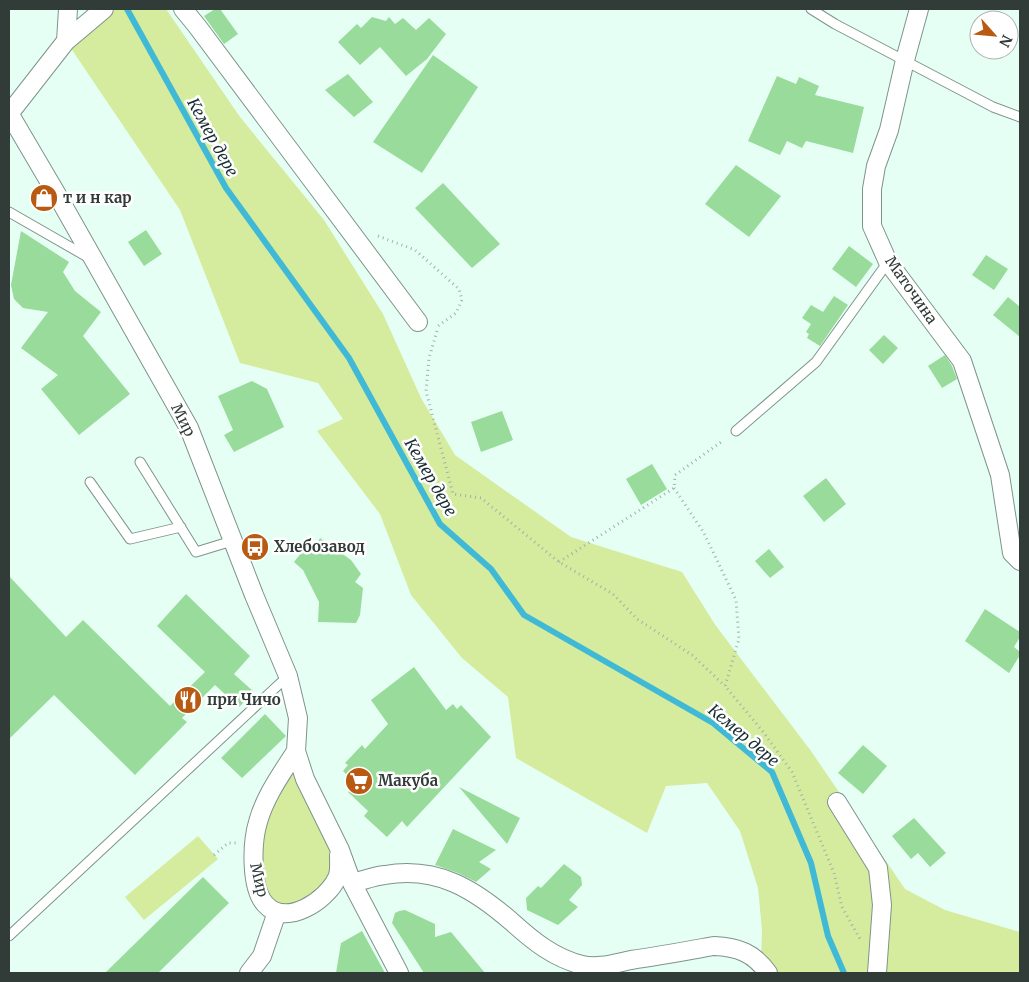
<svg xmlns="http://www.w3.org/2000/svg" width="1029" height="982" viewBox="0 0 1029 982" font-family="Merriweather,serif">
<style>
.green{fill:#d5eb9e}
.lines{fill:none;stroke-linecap:round;stroke-linejoin:round}
.stream{stroke:#3fb9d5;stroke-width:6}
.building{fill:#98db9a}
.lane-casing{stroke:#7e948b;stroke-width:11}
.street-casing{stroke:#7e948b;stroke-width:20}
.path{stroke:#9fb2aa;stroke-width:3;stroke-dasharray:1 4;stroke-linecap:butt}
.lane{stroke:#fff;stroke-width:9}
.street{stroke:#fff;stroke-width:18}
.labels{text-anchor:middle;stroke-width:5;stroke-linejoin:round;paint-order:stroke}
.poi-label{font-size:15px;font-weight:bold;fill:#313b37;stroke:#fff;text-anchor:start}
.street-label{font-size:15px;fill:#313b37;stroke:#fff}
.water-label{font-size:16px;font-style:italic;fill:#182d32;stroke:#fff}
</style>
<rect width="100%" height="100%" fill="#e6fff4"/>
<!-- green -->
<path class="green" d="M104,9H166L240,117L324,220L383,314L421,398L455,455L571,537L682,572L716,626L811,751L905,889L945,910L1020,932V973H768L761,963L762,930L758,888L740,831L707,783L666,786L647,833L516,758L508,697L462,658L411,595L380,514L317,431L343,419L318,383L240,363L180,210L66,41Z
M296,751L340,850L338,877L294,913L259,891L254,841Z
M198,836L218,859L144,920L125,897Z"/>
<g class="lines">
<!-- stream -->
<path class="stream" d="M127,9L226,188L349,358L440,524L491,569L524,615L713,723L772,772L811,863L828,936L844,973"/>
</g>
<!-- building -->
<path class="building" d="M215,9H220L238,34L224,44L204,16Z
M372,17L386,21L389,17L395,24L403,18L416,30L429,18L446,34L427,59L406,76L380,47L360,65L338,42L357,24L361,28Z
M433,55L478,87L422,173L373,142Z
M348,74L373,102L354,117L325,90Z
M777,76L796,84L799,77L819,86L815,95L864,107L853,153L806,141L802,148L787,141L780,155L748,141Z
M736,165L781,196L749,237L705,204Z
M443,183L500,244L472,268L415,208Z
M146,230L162,254L144,266L128,242Z
M21,231L69,262L63,272L75,291L101,312L83,336L130,394L79,435L41,389L58,375L21,348L48,312L23,308L14,299L11,285Z
M849,246L873,264L856,287L832,269Z
M986,255L1008,269L994,290L972,275Z
M834,296L848,305L820,346L807,338L809,334L806,332L811,324L802,318L811,305L823,312Z
M1008,297L1020,307V337L993,315Z
M884,335L898,348L883,364L869,350Z
M945,355L952,366L957,379L942,388L928,366Z
M252,381L267,389L284,427L234,452L224,435L233,430L218,396Z
M502,411L513,440L481,452L471,422Z
M652,464L667,489L641,505L626,479Z
M826,478L846,504L824,522L803,496Z
M320,538L351,560L361,574L355,582L363,588L360,615L356,623L318,622L319,602L303,570L294,562L309,543L317,544Z
M769,549L784,567L770,578L755,561Z
M9,576L66,637L83,620L170,706L205,672L157,626L186,594L250,656L234,674L254,692L239,707L215,685L182,718L187,722L135,775L54,695L9,739Z
M985,609L1020,632V637L1014,647L1020,652V655L1009,673L965,641Z
M414,667L446,710L453,704L457,709L461,705L491,737L407,827L402,821L387,837L364,816L368,811L348,792L356,784L343,771L348,765L345,763L362,745L365,749L388,724L371,700Z
M265,714L286,736L242,778L221,758Z
M863,745L887,766L863,794L838,773Z
M459,787L520,818L507,844Z
M914,818L946,853L930,867L918,853L911,859L892,836Z
M453,829L496,850L479,862L491,869L476,882L458,873L435,865Z
M564,864L581,877L582,885L569,900L578,907L558,925L527,910L526,898L538,886L541,888Z
M203,877L229,903L158,973H105Z
M405,910L435,924V937L451,932L485,973H424L392,923L395,913L399,911Z
M362,931L385,973H336L341,943Z"/>
<g class="lines">
<defs>
<path id="lane" d="M811,9L835,24L993,107L1020,117
M9,212L91,259
M736,431L816,362L888,262
M140,462L196,552L232,541
M90,482L130,539L181,527
M9,936L288,676"/>
<path id="street" d="M183,9L197,26L418,322
M919,9L905,60L889,130L876,166L872,189V226L888,262L962,361L1000,475L1012,553L1020,561
M66,41L68,9
M9,113L56,193L189,428L254,595L288,676L298,718L296,751L305,779L340,850L352,883L399,973
M9,114L66,41L104,9
M296,751C282,773 265,796 258,822C252,842 250,887 265,904C286,928 327,900 337,878C340,872 339,862 339,855
M837,802L878,868L882,905L877,973
M352,883C362,881 374,876 385,875C437,866 474,889 512,922C533,941 554,958 582,965C597,969 616,963 631,960C659,956 686,951 714,946C738,947 754,953 768,973
M249,973L262,956L277,912"/>
</defs>
<!-- lane casing -->
<use href="#lane" class="lane-casing"/>
<!-- street casing -->
<use href="#street" class="street-casing"/>
<!-- path -->
<path class="path" d="M378,236L415,250L459,289L462,300L456,313L438,326H435
M437,331L429,358L426,391L453,494L481,498L559,562L613,594L637,619L692,655L725,686
M674,488L704,533L736,600L739,639L725,686L764,733L792,772L834,873L842,907L860,939
M559,562L674,488L675,475L724,440
M214,855L228,843H236"/>
<!-- lane -->
<use href="#lane" class="lane"/>
<!-- street -->
<use href="#street" class="street"/>
</g>
<!-- icons -->
<defs>
<symbol id="shop-disc" viewBox="-11 -11 22 22"><circle r="9.5" fill="#b95a12" stroke="#fff"/><path d="M-5-2.5h2.3a2.7 3.5 0 0 1 5.4 0H5L5.5 6h-11ZM-1.5-2.5h3a1.5 2.3 0 0 0-3 0Z" fill="#fff"/></symbol>
<symbol id="bus-disc" viewBox="-11 -11 22 22"><circle r="9.5" fill="#b95a12" stroke="#fff"/><path d="M-5-6H5V4H4V6H2V4H-2V6H-4V4H-5ZM-3.5-4V0h7V-4ZM-3.5 1.2v1.5H-2V1.2ZM2 1.2v1.5H3.5V1.2Z" fill="#fff"/></symbol>
<symbol id="restaurant-disc" viewBox="-11 -11 22 22"><circle r="9.5" fill="#b95a12" stroke="#fff"/><path d="M-5-6h1v4h1v-4h1v4h1v-4h1v5L-1.5 .5V6h-2V.5L-5-1ZM5-6V6H3V1.5H1.5Q1.5-4 5-6Z" fill="#fff"/></symbol>
<symbol id="supermarket-disc" viewBox="-11 -11 22 22"><circle r="9.5" fill="#b95a12" stroke="#fff"/><path d="M-6-5.5h2.5l.6 2H6L4.5 2H-2.5L-4.4-4H-6ZM-1.5 3.2a1.3 1.3 0 1 0 .1 0ZM3 3.2a1.3 1.3 0 1 0 .1 0Z" fill="#fff"/></symbol>
</defs>
<g fill-rule="evenodd">
<use href="#shop-disc" x="28" y="182" width="32" height="32"/>
<use href="#bus-disc" x="239" y="531" width="32" height="32"/>
<use href="#restaurant-disc" x="172" y="684" width="32" height="32"/>
<use href="#supermarket-disc" x="343" y="765" width="32" height="32"/>
</g>
<g class="labels">
<!-- poi labels -->
<g class="poi-label">
<text x="63" y="203">т и н кар</text>
<text x="274" y="552">Хлебозавод</text>
<text x="207" y="705">при Чичо</text>
<text x="378" y="786">Макуба</text>
</g>
<!-- street labels -->
<g class="street-label">
<text transform="translate(911 290) rotate(55)" y="5">Маточина</text>
<text transform="translate(183 420) rotate(63)" y="5">Мир</text>
<text transform="translate(259 880) rotate(76)" y="5">Мир</text>
</g>
<!-- water labels -->
<g class="water-label">
<text transform="translate(213 137) rotate(61)" y="6">Кемер дере</text>
<text transform="translate(431 477) rotate(60)" y="6">Кемер дере</text>
<text transform="translate(744 735) rotate(40)" y="6">Кемер дере</text>
</g>
</g>
<!-- border -->
<rect width="1029" height="982" fill="none" stroke="#313b37" stroke-width="20"/>
<!-- north arrow -->
<g transform="translate(994 35) rotate(117)"><circle r="24" fill="#ffffff" stroke="#adb1af"/>
<path d="M0-4L9 19L0 12L-9 19Z" fill="#b95a12"/>
<text y="-8" font-size="14" font-weight="bold" text-anchor="middle" fill="#313b37">N</text>
</g>
</svg>
